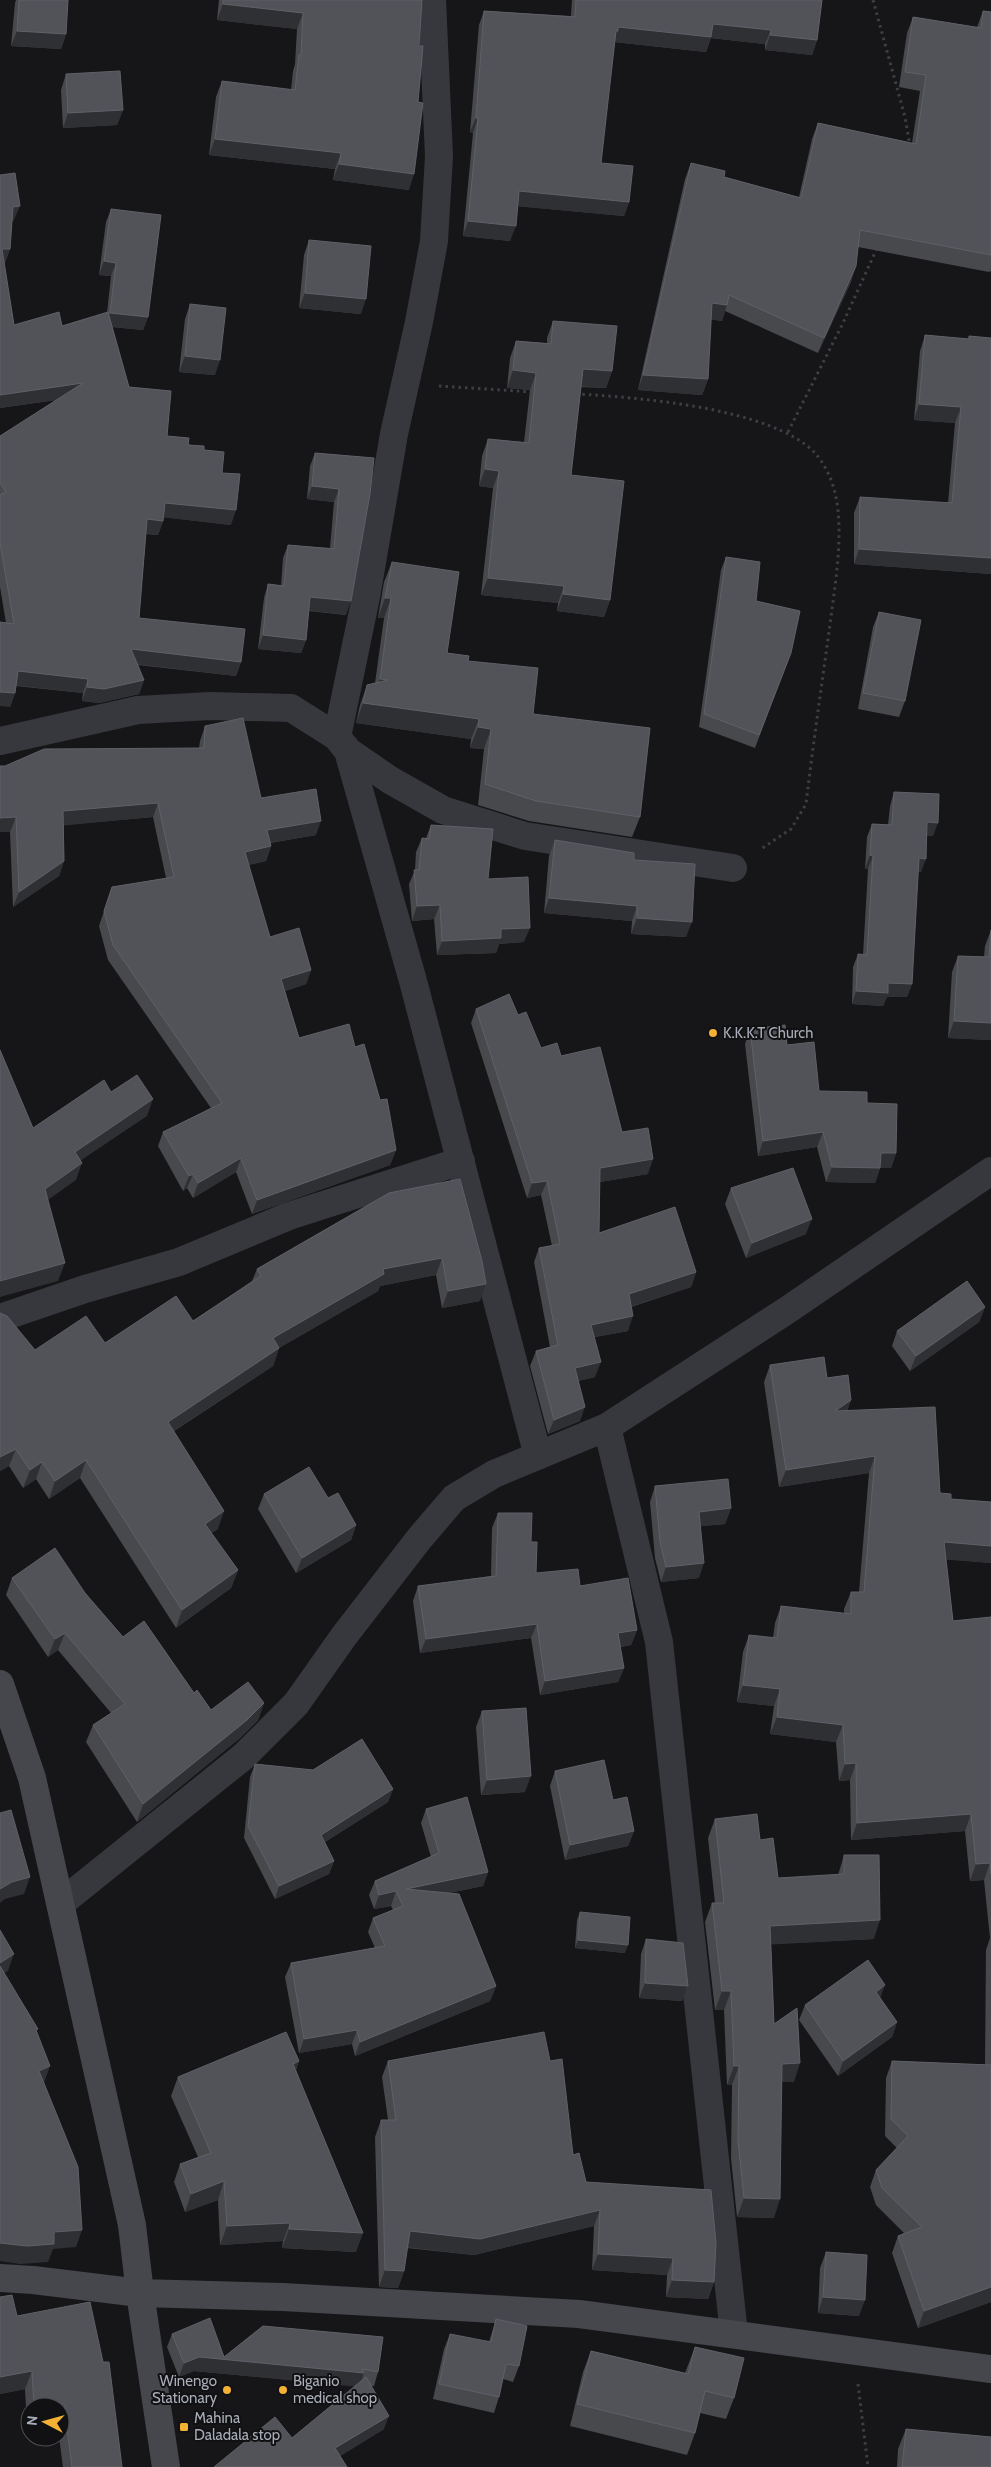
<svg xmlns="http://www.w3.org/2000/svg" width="991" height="2467" viewBox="0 0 991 2467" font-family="Cabin,sans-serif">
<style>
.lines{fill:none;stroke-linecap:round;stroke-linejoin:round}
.path{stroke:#3d3f44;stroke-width:3;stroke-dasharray:2.5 4;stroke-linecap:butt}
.street{stroke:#37383d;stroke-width:28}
.secondary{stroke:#45474d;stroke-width:28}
.wall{fill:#47494d}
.shaded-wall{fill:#2f3033}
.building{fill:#525359;stroke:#5f6168}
.poi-dot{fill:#f2b134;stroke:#111113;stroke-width:2}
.labels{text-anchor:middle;stroke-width:4;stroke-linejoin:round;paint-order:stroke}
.poi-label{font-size:15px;fill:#a8adb8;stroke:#111113;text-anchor:start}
</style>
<rect width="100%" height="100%" fill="#161618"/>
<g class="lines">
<!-- path -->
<path class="path" d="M873,0L905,117L910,146
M439,386L533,392
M576,394C637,397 772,408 815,453C824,463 832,479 835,493C845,532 834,591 829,632C821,689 813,746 806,804L791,829L761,849
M788,432L843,323L878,246
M858,2384L868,2467"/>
<!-- street -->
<path class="street" d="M337,737L366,597L394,434L419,322L434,241L439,156L432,0
M0,741L138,710L210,706L291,708L337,737L348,751L390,780L443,810L525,836L733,868
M348,751L413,981L538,1456
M0,1318L85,1289L179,1262L289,1216L461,1161
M607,1427L659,1642L734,2334
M61,1903L244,1756L296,1704L344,1636L419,1539L454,1498L494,1474L607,1427L786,1311L991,1171"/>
<!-- secondary -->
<path class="secondary" d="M0,1684L32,1778L132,2225L140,2293L166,2467
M0,2278L33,2280L140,2293L283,2297L579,2314L991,2369"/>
</g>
<!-- wall -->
<path class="wall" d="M16,0H68L66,34L61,49L11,46L15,3Z
M219,0H422L409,190L333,180L335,169L209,155L216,97L222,81L291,90L293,71L295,64L297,29L217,20Z
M572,0H822L817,40L812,55L765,50V44L711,38L706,52L614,42L601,163L629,202L624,216L517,206L510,241L463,236L473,133L470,132L479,25L484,11L571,16Z
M983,11L991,12V271L989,272L858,247L851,282L818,353L725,311L722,321L711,319L708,379L702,395L638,390L685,179L691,163L724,177L799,197L812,139L818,123L912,143L920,91L899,87L907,33L913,17L977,27Z
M66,74L123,110L117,125L63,128L61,90Z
M0,175L14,220L12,221L10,249L5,263H4L14,325L62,326L107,313L111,276L99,275L106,222L111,209L148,317L143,330L112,327L129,387L167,436L204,450L222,473L231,525L163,517V521L158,535L146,534L139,618L241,662L236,676L138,665L144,680L139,694L99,703L82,701L83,693L16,686L15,693L10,707L6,623L0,587V436L56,400L0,408Z
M309,240L361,314L299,308L304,255Z
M190,304L215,375L179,372L185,319Z
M553,321L612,371L606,388L581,387L571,475L610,600L604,617L557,611L558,603L481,595L493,488L479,486L482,456L488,439L524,442L530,390L507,388L510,358L516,341L547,343V338Z
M925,335L968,339L969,336L991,574L854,564V513L860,497L948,503L955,423L914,420L920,351Z
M315,453L374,458L346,615L309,611L306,640L301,653L258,649L264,598L268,584L281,586L283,558L288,545L330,548L334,502L307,499L310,466Z
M726,557L791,653L755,748L699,727L721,570Z
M392,562L447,653L468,661L533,714L640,817L632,837L529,821L478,805L484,749L470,748L471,739L356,723L360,705L367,685L375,683L384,618H378L384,582Z
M879,612L905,701L899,717L858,709L873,627Z
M205,726L261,798L316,835L270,843L271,846L266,861L248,865L270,937L311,970L306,984L285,991L299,1038L355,1047L380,1100L396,1150L390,1165L252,1214L236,1172L193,1198L187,1188L183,1191L158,1146L163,1132L211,1108L108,960L99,926L112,887L166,878L153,817L64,825V861L59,876L13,907L10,832L5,766L199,748L200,741Z
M894,792L933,836H927L921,872H918L912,984L907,997H887L883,1006L852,1004L853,967L858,954L863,955L868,869H865L867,837L872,824L888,825L890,806Z
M431,825L488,879L524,942L499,944L496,953L437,955L434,919L412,921L409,884L415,870L416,852L422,838H426Z
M555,840L634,860L686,937L631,934L632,921L544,913L549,856Z
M991,930V1040L948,1038L952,972L958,956L984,957L985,946Z
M476,1009L518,1015L541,1048L561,1056L622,1132L648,1174L600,1182L599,1233L696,1272L691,1287L631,1307L628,1331L594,1337L595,1377L578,1381L580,1421L548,1434L530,1366L536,1351L550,1347L534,1262L539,1248L552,1246L541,1195L527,1198L471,1023Z
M750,1029L787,1045L819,1091L867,1103L896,1153L891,1168H880L875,1183L826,1182L817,1147L758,1156L745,1044Z
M731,1188L806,1234L746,1258L725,1204Z
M389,1193L480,1301L442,1308L436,1275L380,1286L378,1291L279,1348L273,1366L174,1431L218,1529L211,1533L238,1570L231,1588L176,1628L80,1478L49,1499L36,1479L23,1488L9,1466L0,1471V1313L35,1350L105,1343L193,1321L252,1281L257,1269Z
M985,1307L979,1322L910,1371L892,1346L897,1331Z
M770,1365L827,1378L851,1400L847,1411L940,1493L951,1499L991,1502V1563L946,1559L953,1621L991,1617V2302L918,2328L892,2253L898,2236L904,2233L876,2205L870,2187L876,2170L897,2148L885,2136L886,2078L892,2061L985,2065L986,1950L990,1938L984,1880L970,1881L965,1831L851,1840L850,1780L839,1781L836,1742L770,1734L774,1706L737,1702L743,1652L749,1635L773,1638L775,1623L781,1606L844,1614V1609L851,1592H859L869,1473L779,1487L764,1382Z
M655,1486L731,1508L725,1524L701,1526L699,1578L661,1582L655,1558L650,1502Z
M264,1494L328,1498L356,1525L351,1540L296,1573L258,1509Z
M498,1513L531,1542L536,1573L580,1586L637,1630L631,1645L620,1647L624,1668L618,1682L540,1695L531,1638L420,1653L413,1601L418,1586L491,1576L492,1528Z
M12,1578L85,1593L123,1637L194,1693L211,1710L264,1703L258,1720L240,1738L137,1822L86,1742L93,1725L111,1713L58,1650L48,1657L6,1595Z
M482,1711L525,1792L481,1795L476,1727Z
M255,1764L393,1789L388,1802L325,1842L334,1861L329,1874L275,1899L244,1838L250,1777Z
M555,1771L613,1800L634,1831L628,1846L565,1860L550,1786Z
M426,1809L488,1872L483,1886L449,1893L496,1986L490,2001L355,2056L352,2044L299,2053L285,1977L291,1963L375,1948L368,1932L373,1918L393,1910L391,1906L374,1909L369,1895L375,1881L431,1857L421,1823Z
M715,1819L760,1840L778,1878L838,1875L844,1855L874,1939L771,1944L774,2024L794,2082H782L774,2218L737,2217L731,2158L732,2085H727L724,2010H715L705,1922L712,1903H715L708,1838Z
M580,1912L625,1953L575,1948L577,1920Z
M646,1939L688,1986L682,2001L639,1998L641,1954Z
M880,1998L897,2022L892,2037L838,2076L799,2020L805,2005Z
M299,2061L296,2070L356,2252L282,2248L283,2241L220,2245L218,2200L185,2212L174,2182L180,2164L198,2157L171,2096L178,2077Z
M388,2061H550L573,2155L586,2182L714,2282L708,2299L666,2297L667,2275L592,2270L594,2226L474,2255L407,2248L404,2271L398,2288L379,2287L375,2137L381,2120H388L382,2077Z
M826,2252L859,2316L818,2313L820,2268Z
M0,2297L17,2316L122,2467H63L59,2437H60V2407H30V2425H27L25,2389L0,2394Z
M496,2319L519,2366L513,2382L503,2379L499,2397L494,2413L433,2399L444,2349L450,2334L489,2342Z
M263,2326L378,2372L374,2386H371L384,2429L340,2456L214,2467L292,2438L355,2386L194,2371L179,2377L167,2347L172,2334L224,2357Z
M695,2347L734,2398L726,2419L700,2413L695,2433L687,2455L570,2426L583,2372L591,2351L685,2373Z
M906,2429L991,2467H897L898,2449Z"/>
<!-- shaded-wall -->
<path class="shaded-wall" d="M223,4L303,13L297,29L217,20Z
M713,24L771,30L765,44L711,38L706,52L614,42L616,31L618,27Z
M17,31L66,34L61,49L11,46Z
M770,35L817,40L812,55L765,50Z
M123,110L117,125L63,128L68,113Z
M476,118H478L473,133L470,132Z
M215,139L341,153L335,169L209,155Z
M339,164L414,174L409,190L333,180Z
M519,191L629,202L624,216L514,206Z
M20,206L14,220L8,221L13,207Z
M468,221L516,226L510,241L463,236Z
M2,249H10L5,263H0Z
M104,261L116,263L111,276L99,275Z
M856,266L851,282L818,353L824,338Z
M305,293L366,299L361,314L299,308Z
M712,303L727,305L722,321L706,319Z
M110,313L148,317L143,330L105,326Z
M185,356L220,360L215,375L179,372Z
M583,369L612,371L606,388L577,386Z
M513,370L536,373L530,390L507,388Z
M643,375L708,379L702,395L638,390Z
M83,383L77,397L0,408V395Z
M919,404L961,407L955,423L914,420Z
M485,469L499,471L493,488L479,486Z
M312,486L339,489L334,502L307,499Z
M165,503L236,510L231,525L160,517Z
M147,519L163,521L158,535L142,533Z
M859,549L991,558V574L854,564Z
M488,578L564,586L558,603L481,595Z
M563,594L610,600L604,617L557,611Z
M310,597L351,601L346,615L305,610Z
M385,598H391L384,618H378Z
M263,635L306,640L301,653L258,649Z
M131,649L241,662L236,676L126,663Z
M18,671L88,679L83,693L12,685Z
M380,679L388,680L372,699Z
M144,680L139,694L99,703L82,701L87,687Z
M0,692L15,693L10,707L0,706Z
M363,703L479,719L471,739L356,723Z
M478,727L491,729L484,749L470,748Z
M158,803L153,817L58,826L63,811Z
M16,817L10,832H0V818Z
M321,821L316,835L262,844L267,830Z
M927,822L938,823L933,836H922Z
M271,846L266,861L239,867L245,852Z
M870,855L873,856L868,869H865Z
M919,858L926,859L921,872H914Z
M64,861L59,876L13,907L19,892Z
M549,898L637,906L632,921L544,913Z
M440,905L434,919L412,921L417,906Z
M637,918L692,922L686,937L631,934Z
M530,928L524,942L499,944L496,953L437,955L442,941L501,929Z
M311,970L306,984L276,994L281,979Z
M888,983L912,984L907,997H887L883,1006L852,1004L856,991Z
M954,1021L991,1023V1040L948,1038Z
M153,1099L147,1116L68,1169L75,1152Z
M823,1132L817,1147L758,1156L763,1141Z
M396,1150L390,1165L252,1214L257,1200Z
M881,1153H896L891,1168H880L875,1183L826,1182L832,1167Z
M241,1158L236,1172L193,1198L198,1183Z
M653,1159L648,1174L594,1183L600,1168Z
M82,1163L76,1180L38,1207L45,1189Z
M193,1174L187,1188L183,1191L189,1176Z
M547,1181L541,1195L527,1198L532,1183Z
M812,1219L806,1234L746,1258L752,1243Z
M442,1258L436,1275L380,1286L378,1291L279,1348L273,1366L161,1439L168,1422L273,1338L383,1269Z
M65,1263L58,1281L0,1297V1281Z
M696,1272L691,1287L623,1309L629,1294Z
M486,1284L480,1301L442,1308L448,1291Z
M985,1307L979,1322L910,1371L916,1356Z
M633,1316L628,1331L586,1339L591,1325Z
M601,1362L595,1377L570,1383L575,1368Z
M851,1400L845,1417L835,1411Z
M585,1407L580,1421L548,1434L554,1420Z
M16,1449L9,1466L0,1471V1457Z
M875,1456L869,1473L779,1487L786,1470Z
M86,1460L80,1478L49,1499L55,1481Z
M42,1462L36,1479L23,1488L30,1470Z
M731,1508L725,1524L694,1527L699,1512Z
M224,1511L218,1529L198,1542L205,1524Z
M356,1525L351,1540L296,1573L302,1558Z
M944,1542L991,1546V1563L938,1559Z
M704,1563L699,1578L661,1582L666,1567Z
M238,1570L231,1588L176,1628L182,1610Z
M537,1624L531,1638L420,1653L426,1639Z
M637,1630L631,1645L613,1648L618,1633Z
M65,1633L58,1650L48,1657L55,1639Z
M624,1668L618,1682L540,1695L545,1681Z
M743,1685L780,1689L774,1706L737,1702Z
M264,1703L258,1720L240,1738L137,1822L143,1804Z
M777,1717L843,1725L836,1742L770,1734Z
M856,1763L850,1780L839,1781L845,1764Z
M531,1776L525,1792L481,1795L487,1780Z
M393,1789L388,1802L317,1847L321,1835Z
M971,1814L965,1831L851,1840L857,1823Z
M634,1831L628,1846L565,1860L570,1845Z
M334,1861L329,1874L275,1899L279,1886Z
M990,1863L984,1880L970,1881L976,1864Z
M488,1872L483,1886L401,1903L406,1889Z
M30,1877L24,1894L5,1899L0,1903V1889L12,1882Z
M396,1891L391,1906L374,1909L379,1895Z
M880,1920L874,1939L763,1945L770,1926Z
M578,1940L628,1945L625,1953L575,1948Z
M14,1954L8,1971L0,1976V1963Z
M645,1983L688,1986L682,2001L639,1998Z
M885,1985L879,2001L876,1992Z
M496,1986L490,2001L355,2056L360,2042Z
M722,1991H731L724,2010H715Z
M897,2022L892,2037L838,2076L843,2061Z
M357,2030L352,2044L299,2053L304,2039Z
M299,2061L292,2080L293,2064Z
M800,2063L794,2082H776L782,2064Z
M50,2066L44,2083L39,2071Z
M734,2066H739L732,2085H727Z
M224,2181L218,2200L185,2212L191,2194Z
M744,2198L780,2199L774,2218L737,2217Z
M600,2210L594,2226L474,2255L404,2247L410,2231Z
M290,2223L283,2241L220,2245L227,2226Z
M289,2229L363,2233L356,2252L282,2248Z
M82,2230L76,2247L53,2249L48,2262L20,2264L0,2261V2243L54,2232Z
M598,2254L673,2258L667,2275L592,2270Z
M385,2270L404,2271L398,2288L379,2287Z
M672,2280L714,2282L708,2299L666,2297Z
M991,2287V2302L918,2328L924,2311Z
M823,2297L865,2300L859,2316L818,2313Z
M199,2357L364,2373L360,2387L194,2371L179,2377L184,2363Z
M32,2371L25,2389L0,2394V2377Z
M64,2404L60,2415V2407H34Z
M389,2416L384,2429L330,2462L335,2448Z
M30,2417V2425H27Z"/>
<!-- building -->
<path class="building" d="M19,0H68L66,34L17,31Z
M223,0H422L419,46H423L418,102L423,103L414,174L339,164L341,153L215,139L222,81L295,90L299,55H301L303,13L223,4Z
M576,0H822L817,40L770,35L771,30L713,24L711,37L618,27V31H616L601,163L633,166L629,202L519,191L516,226L468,221L478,118H476L484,11L575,17Z
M983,11L991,12V255L860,230L856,266L824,338L729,295L727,305L712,303L708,379L643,375L691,163L725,171L724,177L801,198L818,123L916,144L926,75L905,72L913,17L981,28Z
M120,71L123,110L68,113L66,74Z
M15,173L20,206L13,207L10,249H2L14,325L59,312L62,326L108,312L129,387L171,391L167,436L189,438L188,445L204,446V450L224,452L222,473L240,474L236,510L165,503L163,521L147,519L139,618L245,629L241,662L131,649L144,680L104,689L87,687L88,679L18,671L15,693L0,692V622L14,624L0,543V495L6,492L0,483V436L83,383L0,395V175Z
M111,209L161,215L148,317L110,313L116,263L104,261Z
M309,240L371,246L366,299L305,293Z
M190,304L226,308L220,360L185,356Z
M553,321L617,326L612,371L583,369L571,475L624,481L610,600L563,594L564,586L488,578L499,471L485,469L488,439L529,443L536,373L513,370L516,341L551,344Z
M925,335L969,339V336L991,338V558L859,549L860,497L952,503L961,407L919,404Z
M315,453L374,458L370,494L351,601L310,597L306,640L263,635L268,584L284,586L288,545L334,549L339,489L312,486Z
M726,557L760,562L756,601L800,611L791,653L759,735L704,714Z
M392,562L459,572L447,653L469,656L468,661L538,668L533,714L650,728L640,817L536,801L485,784L491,729L478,727L479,719L363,703L367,685L388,680L380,679L391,598H385Z
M879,612L921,620L905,701L863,693Z
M243,718L261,798L316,789L321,821L267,830L271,846L245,852L270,937L299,928L311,970L281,979L299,1038L349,1024L355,1047L364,1044L380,1100L387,1099L396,1150L257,1200L241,1158L198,1183L193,1174L189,1176L163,1132L222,1103L113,945L104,911L112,887L174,877L158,803L63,811L64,861L19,892L16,817L0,818V766H5L44,749L204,748L205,726Z
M894,792L939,794L938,823L927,822L926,859L919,858L912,984L888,983V993L856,991L858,954L867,955L873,856L870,855L872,824L892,825Z
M431,825L493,829L488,879L528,877L530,928L501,929V938L442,941L440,905L417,906L414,870H419L422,838L429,839Z
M555,840L634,853V860L695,864L692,922L637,918V906L549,898Z
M991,930V1023L954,1021L958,956L989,957Z
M509,994L518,1015L526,1012L541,1048L557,1043L561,1056L600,1047L622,1132L648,1128L653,1159L600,1168L599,1233L675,1207L696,1272L629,1294L633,1316L591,1325L601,1362L575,1368L585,1407L554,1420L536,1351L558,1345L539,1248L560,1244L547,1181L532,1183L476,1009Z
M785,1025L787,1045L814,1042L819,1091L867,1092V1103L897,1104L896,1153H881L880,1168L832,1167L823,1132L763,1141L750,1029Z
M0,1050L33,1128L104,1080L111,1092L137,1075L153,1099L75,1152L82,1163L45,1189L65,1263L0,1281Z
M793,1168L812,1219L752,1243L731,1188Z
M460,1179L482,1261L486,1284L448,1291L442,1258L383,1269L384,1274L273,1338L279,1348L168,1422L224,1511L205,1524L238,1570L182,1610L86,1460L55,1481L42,1462L30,1470L16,1449L0,1457V1313L7,1316L35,1350L86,1316L105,1343L176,1296L193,1321L261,1276L257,1269L389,1193Z
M967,1281L985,1307L916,1356L897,1331Z
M824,1357L827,1378L848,1375L851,1400L835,1411L935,1407L940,1493L951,1494V1499L991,1502V1546L944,1542L953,1621L991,1617V1874L990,1863L976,1864L971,1814L857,1823L856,1763L845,1764L843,1725L777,1717L780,1689L743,1685L749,1635L777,1638L781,1606L851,1614V1592H864L875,1456L786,1470L770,1365Z
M309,1467L328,1498L338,1493L356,1525L302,1558L264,1494Z
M728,1479L731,1508L699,1512L704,1563L666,1567L660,1542L655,1486Z
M498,1513H532L531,1542H537L536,1573L578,1569L580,1586L628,1578L637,1630L618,1633L624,1668L545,1681L537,1624L426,1639L418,1586L496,1576Z
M55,1548L85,1593L123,1637L144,1621L194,1693L197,1690L211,1710L248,1682L264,1703L247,1720L143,1804L93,1725L125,1704L65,1633L55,1639L12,1578Z
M526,1708L531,1776L487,1780L482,1711Z
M362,1739L393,1789L321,1835L334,1861L279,1886L248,1826L255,1764L313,1770Z
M604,1760L613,1800L627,1797L634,1831L570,1845L555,1771Z
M467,1797L488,1872L406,1889L459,1894L496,1986L360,2042L357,2030L304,2039L291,1963L385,1946L373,1918L403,1906L396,1891L379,1895L375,1881L439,1853L426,1809Z
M11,1810L30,1877L12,1882L0,1889V1813Z
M757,1814L760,1840L773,1838L778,1878L844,1874V1855H879L880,1920L770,1926L774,2024L797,2008L800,2063L782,2064L780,2199L744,2198L738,2140L739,2066H734L731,1991H722L712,1903H724L715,1819Z
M580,1912L630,1917L628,1945L578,1940Z
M0,1930L14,1954L0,1963Z
M646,1939L683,1943L688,1986L645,1983Z
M868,1960L885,1985L876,1992L897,2022L843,2061L805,2005Z
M0,1966L38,2029L36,2030L50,2066L39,2071L78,2167L82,2230L54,2232V2244L27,2246L0,2243Z
M286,2032L299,2061L293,2064L363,2233L289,2229L290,2223L227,2226L224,2181L191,2194L180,2164L211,2153L178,2077Z
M544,2032L550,2061L562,2059L573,2155L579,2153L586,2182L711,2190L716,2243L714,2282L672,2280L673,2258L598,2254L600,2210L480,2239L410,2231L404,2271L385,2270L381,2120H396L388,2061Z
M892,2061L991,2065V2287L924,2311L898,2236L922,2227L882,2188L876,2170L908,2136L891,2119Z
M826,2252L867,2255L865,2300L823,2297Z
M12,2295L17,2316L90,2302L103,2362H109L122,2467H72L64,2404L34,2407L32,2371L0,2377V2297Z
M210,2318L224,2357L263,2326L383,2337L378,2372L362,2369L364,2373L199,2357L184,2363L172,2334Z
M496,2319L527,2326L519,2366L506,2364L499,2397L439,2384L450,2334L491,2342Z
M695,2347L744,2358L734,2398L705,2391L695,2433L577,2404L591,2351L688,2374Z
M366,2377L389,2416L335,2448L347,2467H214L275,2417L292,2438Z
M906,2429L991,2437V2467H902Z"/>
<!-- markers -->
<g class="poi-dot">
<circle cx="713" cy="1033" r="5"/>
<circle cx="227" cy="2390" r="5"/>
<circle cx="283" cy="2390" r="5"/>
<rect x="179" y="2422" width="10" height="10" rx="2.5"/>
</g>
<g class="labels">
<!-- poi labels -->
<g class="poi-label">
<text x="723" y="1038">K.K.K.T Church</text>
<text x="217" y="2386" text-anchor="end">Winengo<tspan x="217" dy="17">Stationary</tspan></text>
<text x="293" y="2386">Biganio<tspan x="293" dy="17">medical shop</tspan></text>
<text x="194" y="2423">Mahina<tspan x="194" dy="17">Daladala stop</tspan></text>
</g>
</g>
<!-- north arrow -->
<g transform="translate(45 2422) rotate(276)"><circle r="24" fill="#111113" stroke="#4d4f55"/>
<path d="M0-4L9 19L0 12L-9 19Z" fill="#f2b134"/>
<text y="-8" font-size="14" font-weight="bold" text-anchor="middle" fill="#a8adb8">N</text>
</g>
</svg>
